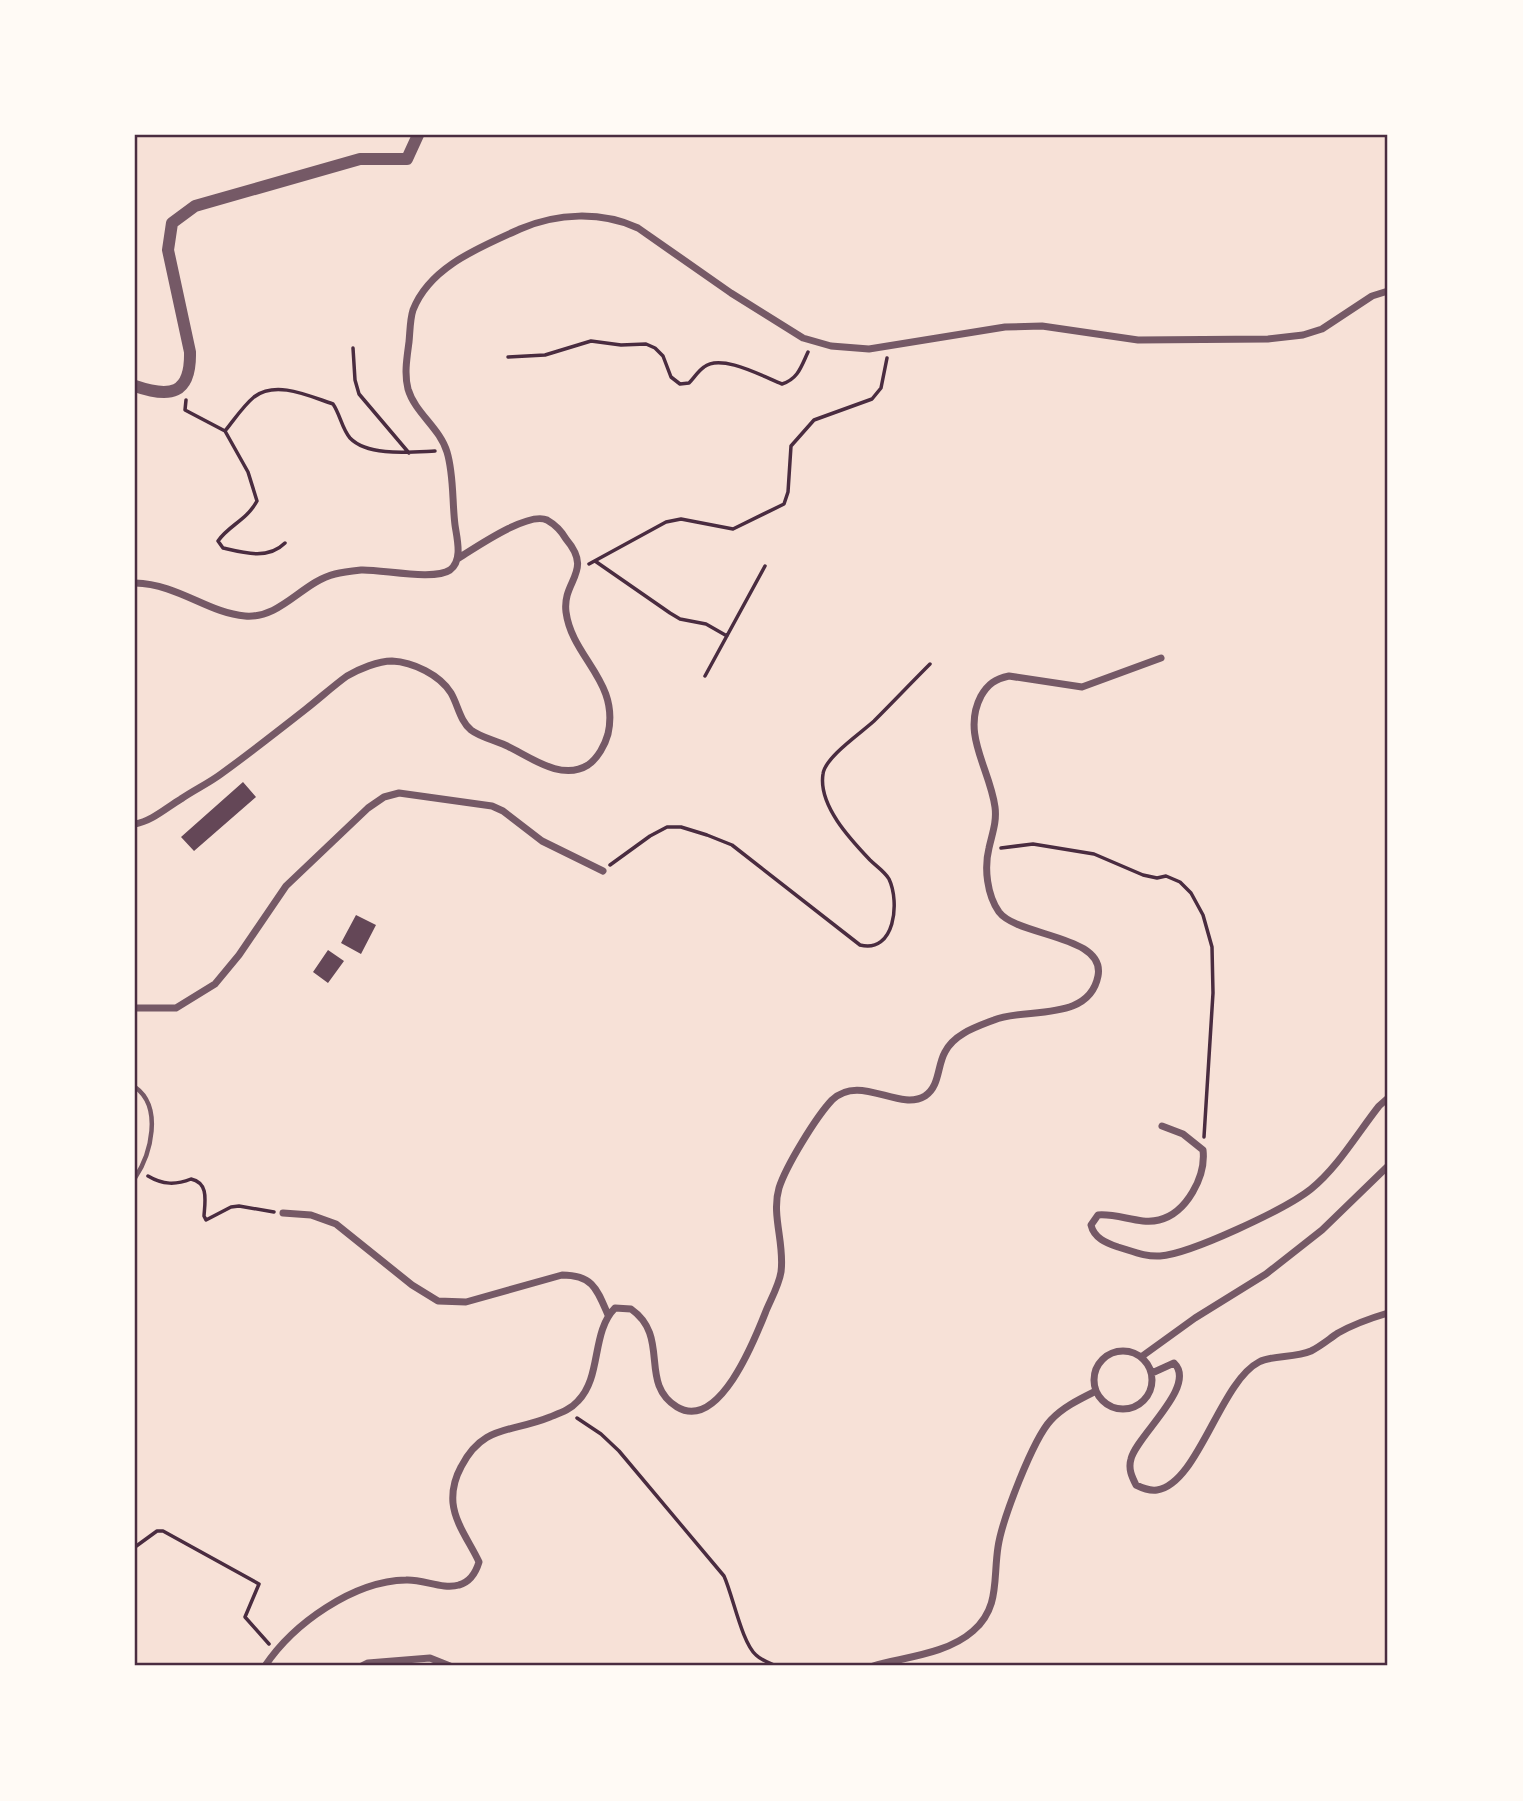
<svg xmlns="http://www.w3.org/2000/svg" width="1523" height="1801" viewBox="0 0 1523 1801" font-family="'DM Sans',sans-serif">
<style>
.building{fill:#644757}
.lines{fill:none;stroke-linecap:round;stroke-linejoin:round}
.path{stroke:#4a2c40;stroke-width:3.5}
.service{stroke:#755966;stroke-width:4.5}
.minor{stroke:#755966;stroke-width:7}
.tertiary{stroke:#755966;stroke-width:12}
.neatline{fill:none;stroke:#4a2c40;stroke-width:2.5}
</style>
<rect width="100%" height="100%" fill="#f7e1d7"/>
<!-- building -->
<path class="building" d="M243,782L256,797L194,851L181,837Z
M356,915L376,925L361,954L341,943Z
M328,950L344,961L328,983L313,972Z"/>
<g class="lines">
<!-- path -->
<path class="path" d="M353,348L355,380L359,394L409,453
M508,357L545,355L591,341L621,345L646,344L655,348L663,356L671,377L680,384L689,383C694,378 698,371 704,367C721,353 764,377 782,384C798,379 801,367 808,352
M186,400L185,410L225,431C234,420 243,406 254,397C276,380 309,396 333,404C340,414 342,429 350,438C368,457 412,452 435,451
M225,431L248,472L257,501C246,521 229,525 218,541L223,548C244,553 268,560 285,543
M595,561L670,613L680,619L706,624L727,636
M589,564L666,522L681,519L733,529L784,504L788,492L791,446L814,420L872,399L881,388L887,358
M705,676L765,566
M1001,848L1033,844L1094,854L1143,875L1157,878L1166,876L1180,882L1191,893L1203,915L1212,947L1213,993L1204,1137
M610,865L650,836L667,827H681L707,835L732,845L860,945C895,954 900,902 889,879C885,872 876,866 870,860C850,839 818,805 823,774C825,757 861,733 874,721C893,702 911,683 930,664
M148,1176C163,1185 176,1185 191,1179C209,1183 205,1201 204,1216L206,1220L231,1207L239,1206L274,1212
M577,1418L601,1434L619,1451L724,1576C733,1596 742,1643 756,1655C761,1660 769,1663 776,1666
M135,1547L157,1531H163L259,1584L245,1617L269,1644"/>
<!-- service -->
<path class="service" d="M135,1087C163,1107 151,1154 135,1178"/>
<!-- minor -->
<path class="minor" d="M135,583C178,584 208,613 245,616C281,619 302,582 335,574C343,572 352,571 361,570C381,569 434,581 450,570C463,560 457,539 455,525C452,501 454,475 447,452C440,428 415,413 408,389C404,374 407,357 409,342C410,332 410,319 413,310C430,266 481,247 520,229C557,213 601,211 638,228L731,293L803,338L831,346L869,349L1005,327L1042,326L1138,340L1268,339L1303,335L1322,329L1372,296L1388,291
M135,824C152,821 166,808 181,799C194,790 209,783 221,774C250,753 278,731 306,709C319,699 333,686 347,676C359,669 378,661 392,661C413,662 440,675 451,693C458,705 460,721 471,730C480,737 494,740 505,745C529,756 561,782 588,765C598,758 605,745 608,734C620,681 572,658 566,612C562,580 594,572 566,539C562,532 554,524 547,520C528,511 475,548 457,559
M135,1008H176L215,984L239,955L286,886L368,808L384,797L399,793L492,806L503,811L542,841L603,871
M1162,1126L1183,1134L1203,1150C1206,1176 1187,1213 1159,1220C1140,1225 1118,1213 1098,1215L1091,1225C1094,1238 1106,1243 1118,1247C1132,1251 1145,1257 1160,1256C1190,1254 1286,1209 1311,1189C1338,1167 1357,1134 1379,1106L1388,1098
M283,1213L311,1215L336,1224L412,1285L438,1301L466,1302L562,1275C593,1275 597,1289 608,1315
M1094 1380a29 29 0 1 1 58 0a29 29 0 1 1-58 0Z
M1141,1357L1195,1318L1266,1274L1322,1230L1388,1166
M1152,1373L1174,1363C1198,1386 1136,1436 1131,1459C1128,1469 1132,1477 1136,1485C1142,1488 1150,1491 1157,1490C1198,1484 1220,1382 1259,1362C1272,1355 1295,1358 1311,1351C1321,1346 1329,1339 1338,1333C1354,1324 1371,1318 1388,1313
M265,1666C293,1624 353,1581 406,1580C423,1579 443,1590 459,1585C470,1582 476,1572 479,1562C471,1544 455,1524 453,1503C452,1491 455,1478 461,1467C483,1424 511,1433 550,1417C560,1413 570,1410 578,1401C602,1377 591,1332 615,1308L631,1309C671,1337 638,1383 677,1407C719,1432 755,1339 766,1311C771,1299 779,1285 781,1272C785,1244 771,1215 779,1188C786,1166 816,1117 832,1100C860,1073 899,1112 925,1096C940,1086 937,1066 945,1052C954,1034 976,1027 994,1020C1024,1007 1089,1023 1098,976C1106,935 1018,937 999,912C987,895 984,868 989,848C992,834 997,822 995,807C990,769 961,734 981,696C988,684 995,679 1009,676L1082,687L1161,658
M362,1666L368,1663L430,1658L450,1666
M873,1666C905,1657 947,1654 973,1631C1000,1608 993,1579 998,1547C1002,1520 1033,1439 1051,1420C1063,1407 1080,1399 1096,1391"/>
<!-- tertiary -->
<path class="tertiary" d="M135,386C170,398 191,395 190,352L168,250L172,223L195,206L360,159H407L418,135"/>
</g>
<!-- border -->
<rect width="1523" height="1801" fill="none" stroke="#fffaf5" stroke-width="273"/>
<rect x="136" y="136" width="1250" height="1528" class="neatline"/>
</svg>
